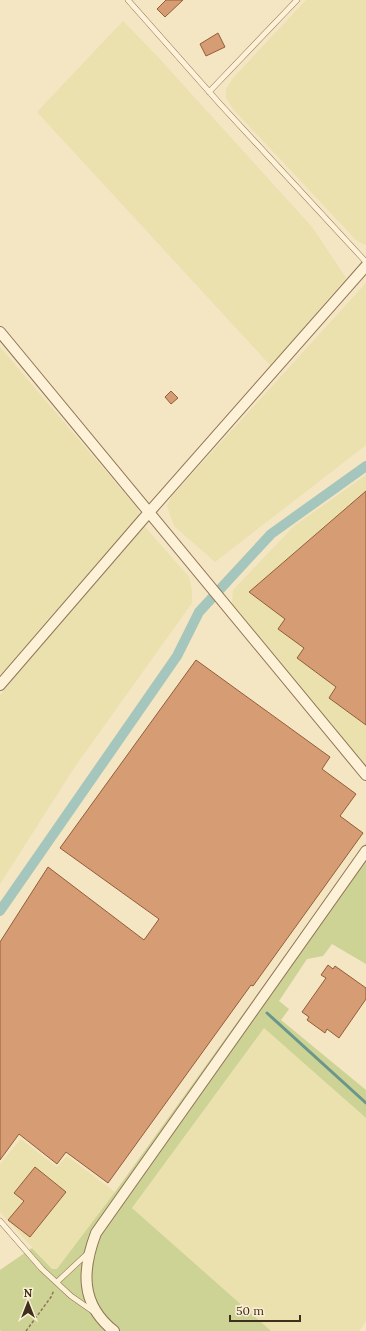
<svg xmlns="http://www.w3.org/2000/svg" width="366" height="1331" viewBox="0 0 366 1331" font-family="Lora,serif">
<style>
.farmland{fill:#eae1af}
.green{fill:#ccd395}
.lines{fill:none;stroke-linecap:round;stroke-linejoin:round}
.stream{stroke:#6b968b;stroke-width:3}
.canal{stroke:#a5c6bc;stroke-width:10}
.building{fill:#d69d74;stroke:#935d39}
.service-casing{stroke:#917557;stroke-width:6}
.minor-casing{stroke:#917557;stroke-width:12}
.path{stroke:#917557;stroke-width:1.5;stroke-dasharray:3 2;stroke-linecap:butt}
.service{stroke:#fdf2d7;stroke-width:5}
.minor{stroke:#fdf2d7;stroke-width:10}
</style>
<rect width="100%" height="100%" fill="#f4e5c3"/>
<!-- farmland -->
<path class="farmland" d="M306,0H366V245L357,241L233,109L226,98V89L234,77Z
M123,21L157,56L312,227L346,278L271,366L37,112Z
M366,283V445L215,562L174,526L167,506L172,496Z
M0,347L137,508L145,527L189,577L192,590V603L74,768L0,884V695L11,682L2,673L0,674Z
M366,475V768L232,604L233,590L294,526Z
M264,1028L366,1118V1321L359,1331H271L132,1208Z
M21,1139L57,1167L67,1156L115,1192L57,1270L52,1269L0,1212V1164Z"/>
<!-- green -->
<path class="green" d="M366,843V964L332,944L323,956L307,959L279,1001L289,1009L281,1020L366,1090V1118L264,1028L132,1208L271,1331H1L0,1330V1270L32,1248L52,1269H57L115,1192Z"/>
<g class="lines">
<!-- stream -->
<path class="stream" d="M267,1013L366,1103"/>
<!-- canal -->
<path class="canal" d="M0,911L177,656L199,612L271,534L366,466"/>
</g>
<!-- building -->
<path class="building" d="M166,0H183L165,17L157,9Z
M218,33L225,47L206,56L200,44Z
M171,391L178,398L171,404L165,397Z
M366,491V725L329,698L336,687L297,658L304,648L278,629L285,619L249,592Z
M196,660L330,757L322,769L356,794L340,816L363,833L253,986L251,985L108,1183L66,1152L57,1164L19,1134L0,1160V942L48,867L144,940L159,919L60,848Z
M328,965L333,969L335,966L366,988V999L339,1038L327,1029L325,1033L307,1020L309,1017L302,1012L326,978L321,975Z
M35,1167L66,1192L30,1237L8,1220L24,1201L14,1193Z"/>
<g class="lines">
<defs>
<path id="service" d="M128,0L220,104L366,262
M209,92L297,0
M0,1221L42,1269L71,1296L94,1312
M57,1282L88,1253"/>
<path id="minor" d="M0,332L366,775
M0,685L144,518L366,266
M114,1331C80,1304 82,1270 96,1233L366,851"/>
</defs>
<!-- service casing -->
<use href="#service" class="service-casing"/>
<!-- minor casing -->
<use href="#minor" class="minor-casing"/>
<!-- path -->
<path class="path" d="M26,1331L51,1297L54,1290"/>
<!-- service -->
<use href="#service" class="service"/>
<!-- minor -->
<use href="#minor" class="minor"/>
</g>
<!-- north arrow -->
<g transform="translate(28 1303)" stroke="#faefd3" stroke-width="3" paint-order="stroke">
<path d="M0-3L7 15L0 10L-7 15Z" fill="#3f2d1d"/>
<text y="-6" font-size="11" font-weight="bold" text-anchor="middle" fill="#3f2d1d">N</text>
</g>
<!-- scale -->
<path d="M230 1315v6h70v-6" fill="none" stroke="#3f2d1d" stroke-width="2"/>
<text x="236" y="1315" font-size="12" fill="#3f2d1d" stroke="#faefd3" stroke-width="3" paint-order="stroke">50 m</text>
</svg>
